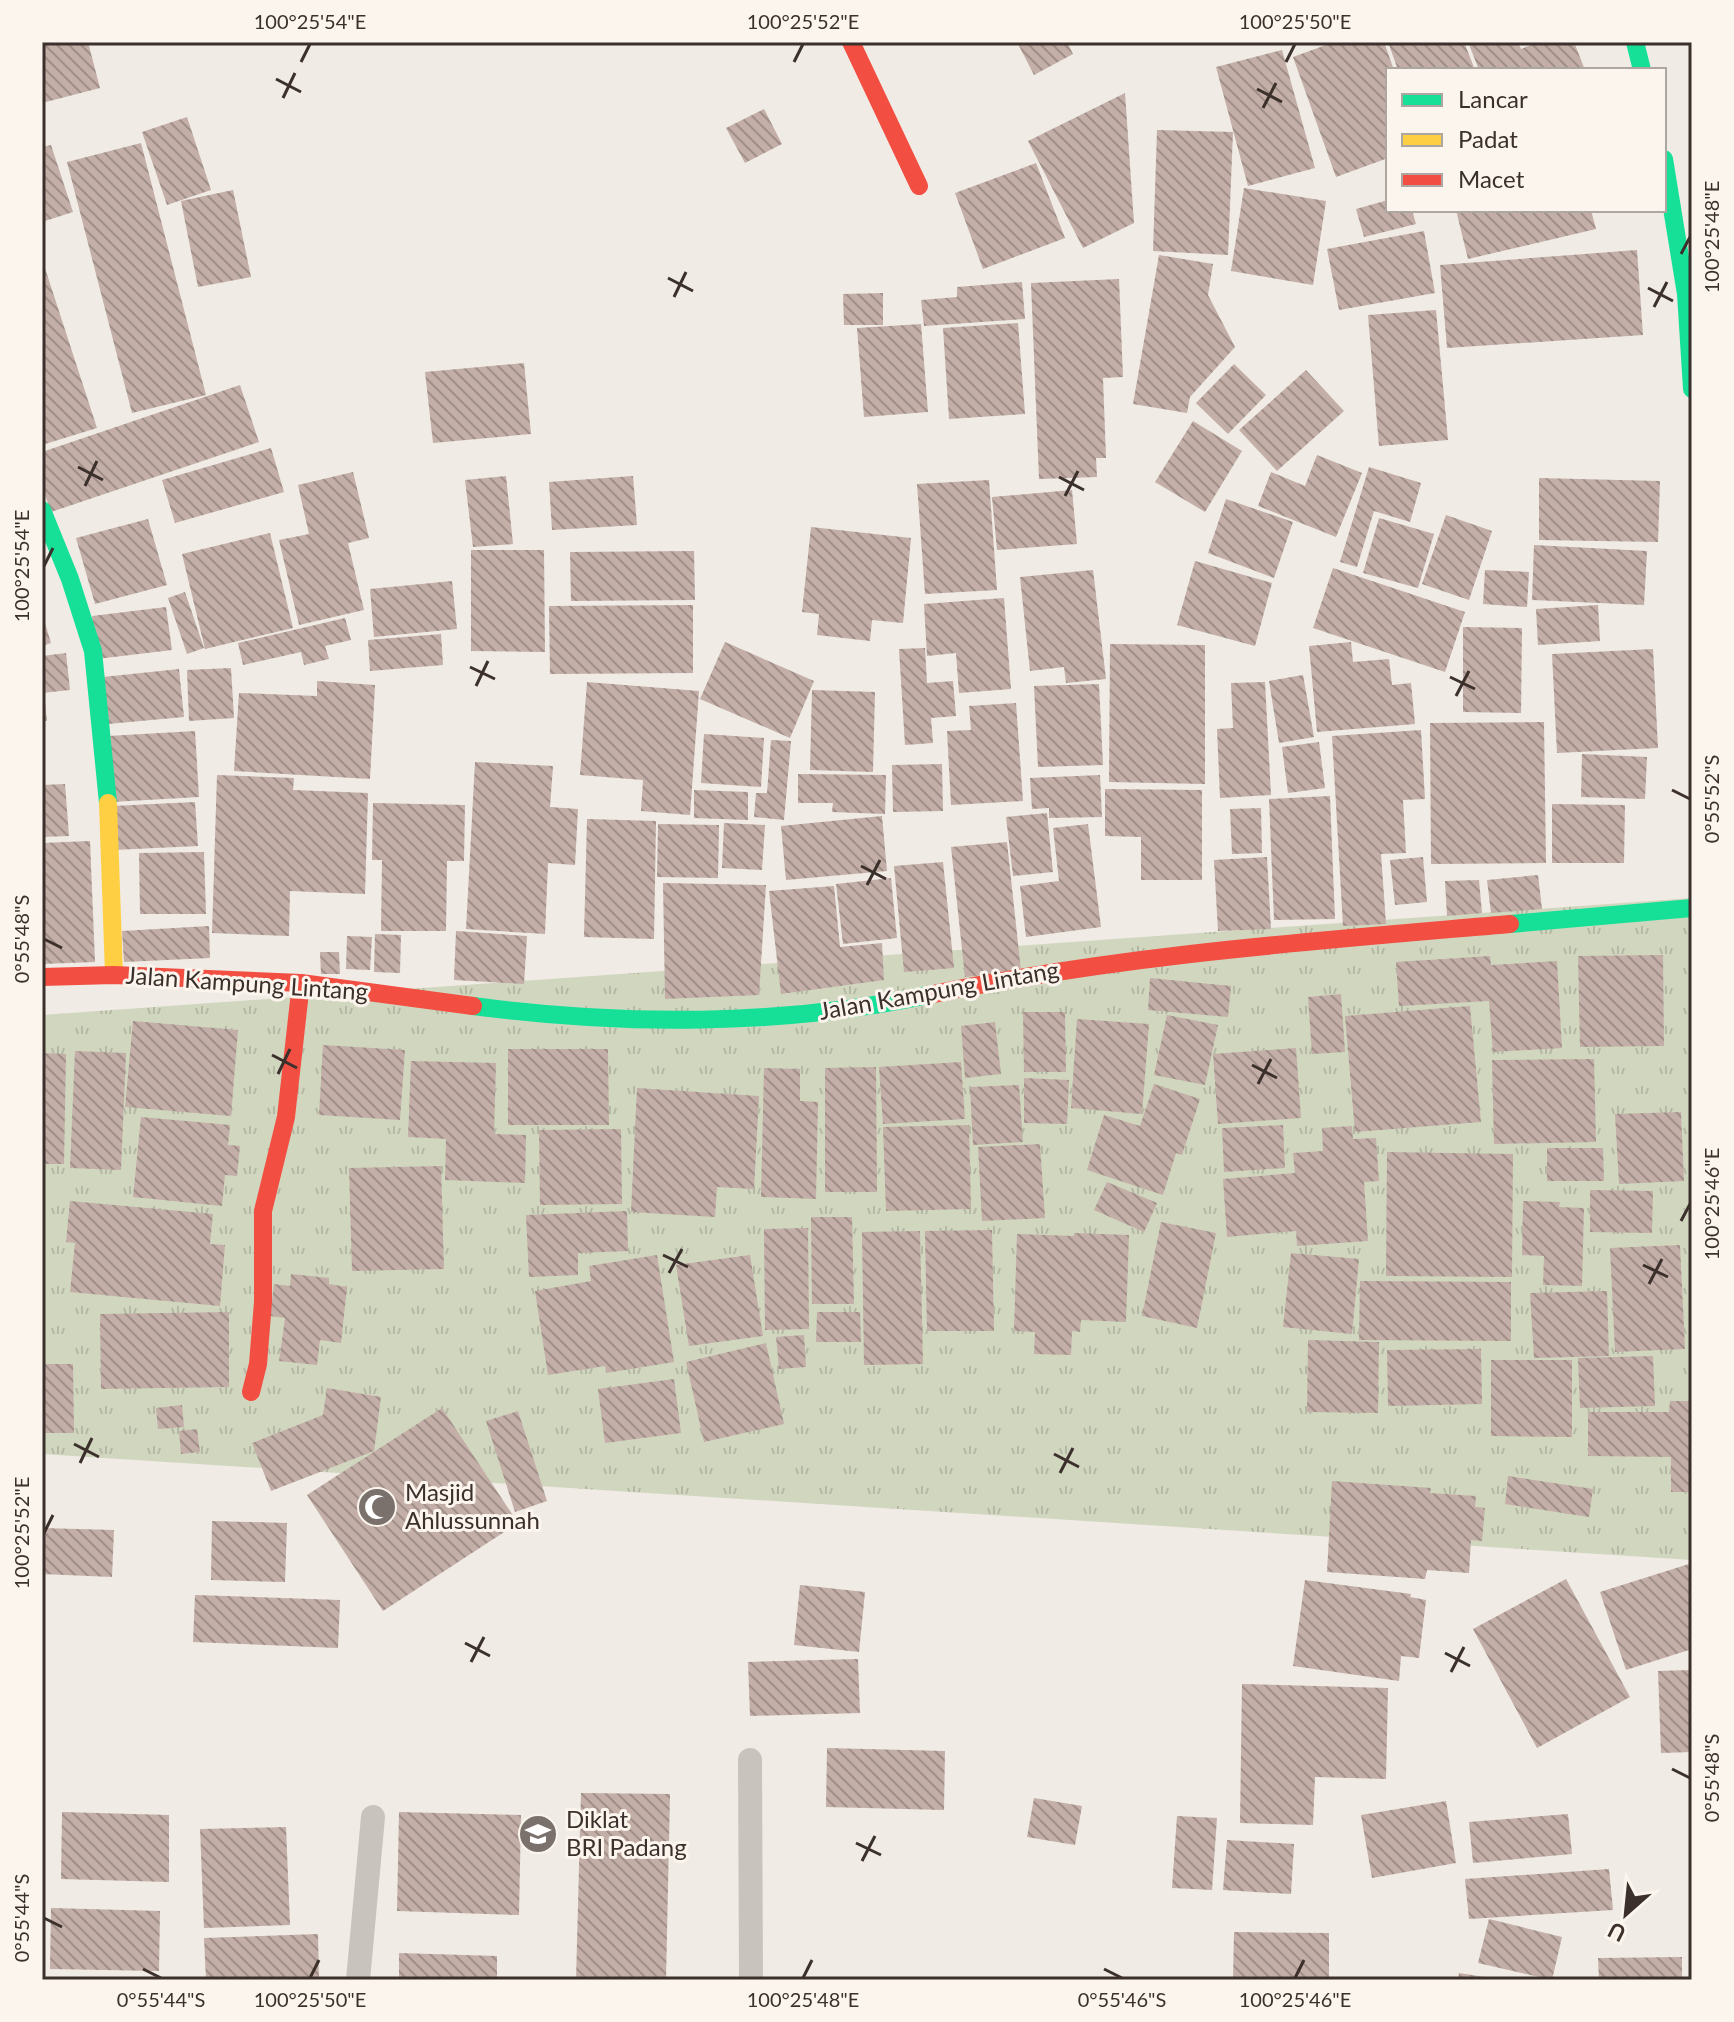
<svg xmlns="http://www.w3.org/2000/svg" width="1734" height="2022" viewBox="0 0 1734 2022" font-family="Lato,sans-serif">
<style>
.park{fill:url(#park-tufts)}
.building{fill:url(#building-back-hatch)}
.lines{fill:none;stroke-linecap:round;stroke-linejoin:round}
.lane{stroke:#c9c3be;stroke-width:24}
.fast{stroke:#16e098;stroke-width:18}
.slow{stroke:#ffcf43;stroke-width:18}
.jam{stroke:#f24e42;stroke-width:18}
.ticks{fill:none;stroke:#3b302b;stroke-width:3}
.labels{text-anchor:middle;stroke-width:6;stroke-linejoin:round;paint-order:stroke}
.street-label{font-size:24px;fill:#3b302b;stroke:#fbf5ee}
.poi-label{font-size:24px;fill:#3b302b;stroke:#fbf5ee;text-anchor:start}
.neatline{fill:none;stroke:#3b302b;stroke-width:3}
.ticks-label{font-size:20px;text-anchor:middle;fill:#3b302b}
</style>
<defs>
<pattern id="park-tufts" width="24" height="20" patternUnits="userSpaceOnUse" patternTransform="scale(2)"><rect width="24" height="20" fill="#d1d6bf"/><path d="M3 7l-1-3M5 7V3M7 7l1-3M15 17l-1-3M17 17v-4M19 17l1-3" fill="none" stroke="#b4b8a4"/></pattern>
<pattern id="building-back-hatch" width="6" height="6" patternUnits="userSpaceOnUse" patternTransform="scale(2)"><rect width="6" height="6" fill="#c3afa7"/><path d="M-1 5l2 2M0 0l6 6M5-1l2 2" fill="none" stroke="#a08f88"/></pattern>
</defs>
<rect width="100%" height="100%" fill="#f0ebe5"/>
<!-- park -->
<path class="park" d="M1692,898V1560L42,1454V1015Z"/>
<!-- building -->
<path class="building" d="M42,42H88L100,88L42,103Z
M1017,42H1067L1073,54L1034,75Z
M1334,42H1384L1394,70H1388V158L1336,177L1293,57Z
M1388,42H1464L1475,70H1398Z
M1468,42H1518L1521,49L1538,42H1574L1585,70H1479Z
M1282,50L1315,168L1248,186L1216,67Z
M1125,93L1134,223L1083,248L1028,141Z
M764,109L782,144L745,163L726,128Z
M187,117L211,190L167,205L142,132Z
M1157,130L1233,132L1228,255L1153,251Z
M141,143L206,395L132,413L67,162Z
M51,145L73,212L42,222V147Z
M1036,163L1065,238L983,269L955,193Z
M1244,188L1326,201L1313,285L1231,271Z
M233,190L251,277L198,287L181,201Z
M1388,200V210H1412L1416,224L1364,237L1356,209Z
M1456,210H1591L1596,229L1468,259Z
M1424,231L1435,293L1339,310L1327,249Z
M1637,250L1643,335L1447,348L1440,265Z
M1159,255L1213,264L1208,295L1235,347L1190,397L1187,413L1133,404Z
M42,259L97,428L42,445Z
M1119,279L1123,377L1103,378L1106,458H1096L1097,477L1039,479L1031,283Z
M1022,282L1025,319L924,326L921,300L957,297V287Z
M883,293V325H844L843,294Z
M1436,310L1448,440L1379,446L1368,315Z
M1018,323L1025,414L949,419L943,328Z
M921,324L928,412L864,417L857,328Z
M524,363L531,434L433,443L425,372Z
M1234,364L1266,395L1228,434L1196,403Z
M1306,370L1344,411L1277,471L1239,430Z
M240,385L259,442L51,512L42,486V452Z
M1193,421L1242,451L1205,512L1155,482Z
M271,448L284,492L175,523L162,480Z
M1317,455L1362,473L1336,537L1258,506L1271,472L1305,486Z
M1369,467L1421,483L1410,522L1374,511L1357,567L1340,562Z
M353,472L369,538L348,543L364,610L299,625L279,540L309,534L298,485Z
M506,476L513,544L473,547L465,480Z
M633,476L637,525L552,530L549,482Z
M1539,478L1660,481L1658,542L1539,540Z
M989,480L997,590L925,594L917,484Z
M1072,490L1077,544L997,550L992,497Z
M1226,499L1293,522L1274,578L1208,553Z
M1446,515L1492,531L1469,600L1422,584Z
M1379,518L1434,534L1418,588L1363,573Z
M148,519L167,585L95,604L76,538Z
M811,527L911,538L903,623L872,620L870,641L817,635L819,614L802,612Z
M270,533L293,628L205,649L182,554Z
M1534,545L1647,551L1644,605L1532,600Z
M471,550H544L545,652L471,651Z
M694,551L695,600L571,601L570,552Z
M1195,561L1272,583L1255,646L1177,625Z
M1333,568L1465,612L1445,672L1313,628Z
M1093,570L1106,679L1066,683L1064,667L1030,671L1020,577Z
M1485,570L1529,572L1527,607L1483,604Z
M452,581L457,629L374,637L370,589Z
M185,592L204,648L187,654L168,598Z
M1004,598L1011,689L959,693L956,653L927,656L924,604Z
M693,605V673L550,674L549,606Z
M1598,605L1600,641L1538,645L1536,609Z
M166,607L172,650L97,659L92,616Z
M42,613L51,643L42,646Z
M345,618L351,640L325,646L329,659L304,665L301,652L243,665L238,643Z
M1463,627L1522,628L1521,713L1463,712Z
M441,634L443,665L370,671L368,640Z
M725,642L814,681L790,738L700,699Z
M1351,642L1353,662L1389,659L1392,685L1411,683L1415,724L1317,732L1309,646Z
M1110,644L1205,645V784L1109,782Z
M925,648L927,683L953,681L956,716L931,718L933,743L905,745L899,649Z
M1653,649L1658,748L1557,753L1552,654Z
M66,653L70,690L42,693V656Z
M231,668L234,718L189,721L187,670Z
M179,669L184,717L108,724L103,677Z
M1303,675L1314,737L1279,743L1269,681Z
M317,681L375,685L370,779L234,771L239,693L317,696Z
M587,682L699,691L690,815L641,811L643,780L580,775Z
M1265,682L1271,795L1220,798L1217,729L1233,728L1231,683Z
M1099,684L1103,765L1038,767L1034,686Z
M812,690L875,692L873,772L810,770Z
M44,693L47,721H42V694Z
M1016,703L1023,801L951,805L947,731L971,730L969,706Z
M1544,722L1546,863L1431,864L1430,723Z
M1421,730L1425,799L1403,800L1406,853L1381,854L1386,924L1343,926L1332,736Z
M195,731L199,797L112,802L108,736Z
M704,734L764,738L761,787L701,783Z
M771,740L791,741L784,820L754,817L756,793H767Z
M1319,742L1325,788L1288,793L1282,747Z
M1582,754L1647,757L1645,799L1581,797Z
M475,762L553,766L550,807L578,809L575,865L548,863L545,934L466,929Z
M942,764L943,811L893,812L892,765Z
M798,774L886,775L885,814L832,812L833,803H798Z
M217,775L294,778L293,790L368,793L365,894L290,891L289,936L212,933Z
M1100,775L1102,817L1049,818V808L1032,809L1030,778Z
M65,784L69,836L42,837V785Z
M1105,789L1202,790V880H1141V837L1105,836Z
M694,790L748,792V820L694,818Z
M1330,796L1335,919L1274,920L1269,799Z
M195,802L198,846L114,850L112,806Z
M373,803L465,805L464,861H447L446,931H381L382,860H372Z
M1552,804L1625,805L1624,863H1552Z
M1261,808L1262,853L1232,854L1230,809Z
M1047,813L1053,872L1013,876L1006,817Z
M882,816L887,871L786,880L781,826Z
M587,819L656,821L654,939L584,937Z
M724,823L765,825L762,870L722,868Z
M658,824L719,825L718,878L657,877Z
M1088,824L1101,927L1026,937L1020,886L1059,881L1053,828Z
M90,841L95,962L42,964V843Z
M1007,842L1021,971L965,977L951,847Z
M204,852L206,914H140L139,853Z
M1267,857L1271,929L1218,931L1214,860Z
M1423,857L1427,902L1395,905L1390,860Z
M943,862L954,968L904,972L894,866Z
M1538,875L1542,909L1491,913L1487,880Z
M891,878L897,938L843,944L836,884Z
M1479,880L1482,913L1447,916L1445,881Z
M663,883L766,885L759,995L665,999Z
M834,886L840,947L882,943L884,980L781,994L769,891Z
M209,926L210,958L124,962L122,931Z
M456,931L527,936L524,984L454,980Z
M375,934L401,935L400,973L374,972Z
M347,936L372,937L370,970L346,969Z
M320,952H339L340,974H321Z
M1663,955L1664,1046L1580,1047L1578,956Z
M1490,956L1491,965L1557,961L1562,1048L1493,1052L1489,1001L1399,1006L1396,962Z
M1150,978L1231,986L1228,1017L1148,1010Z
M1341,994L1345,1052L1312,1054L1308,997Z
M1470,1006L1481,1122L1355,1132L1345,1016Z
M1023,1012H1065L1066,1072H1024Z
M1167,1015L1218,1025L1205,1085L1154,1075Z
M1077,1019L1149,1024L1142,1114L1071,1108Z
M133,1021L238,1030L231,1116L125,1107Z
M995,1022L1001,1074L965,1078L961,1026Z
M323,1045L405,1050L400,1120L319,1115Z
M1296,1048L1301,1118L1218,1124L1213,1054Z
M508,1049H608L609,1125H508Z
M75,1051L126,1053L121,1170L70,1168Z
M42,1053L66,1054L64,1164H42Z
M1594,1059L1596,1142L1494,1144L1492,1060Z
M411,1061L496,1063L494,1134L526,1135L525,1183L445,1180L446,1139L408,1137Z
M961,1062L965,1119L883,1124L879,1067Z
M876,1067L877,1192H825V1068Z
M764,1068L800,1069V1101L818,1102L816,1199L761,1197Z
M1024,1078L1069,1080L1067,1124L1024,1123Z
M1154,1084L1200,1099L1182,1155L1176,1153L1163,1195L1087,1170L1104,1115L1140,1126Z
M1019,1085L1023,1142L973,1145L970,1087Z
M637,1088L759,1096L754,1189L717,1187L715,1217L631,1212Z
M1681,1112L1684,1181L1619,1184L1615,1114Z
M141,1117L230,1125L228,1145L240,1146L237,1176L225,1175L222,1206L133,1197Z
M969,1125L971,1209L886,1211L883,1127Z
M1283,1125L1285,1168L1224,1172L1222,1128Z
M1352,1126L1353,1139L1376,1138L1379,1181L1364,1182L1368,1241L1297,1246L1296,1231L1227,1237L1223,1179L1295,1173L1293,1153L1323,1151L1322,1128Z
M621,1129L622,1204L540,1205L539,1130Z
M1040,1144L1045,1218L982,1221L978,1147Z
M1547,1148H1603L1604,1181H1547Z
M1387,1152L1513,1154L1512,1277L1386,1276Z
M441,1166L444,1269L352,1271L349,1168Z
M1107,1182L1157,1203L1144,1232L1094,1210Z
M1590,1190L1653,1191L1652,1233L1590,1232Z
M70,1201L213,1214L210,1244L225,1245L220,1306L70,1292L75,1243L66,1242Z
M1523,1201L1560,1202L1559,1207L1584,1208L1582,1286L1543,1285L1544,1256L1522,1255Z
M627,1211L628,1251L578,1253V1275L529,1277L526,1215Z
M811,1217H852L854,1304H812Z
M1161,1222L1216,1233L1197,1328L1142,1316Z
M808,1228L809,1329L765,1330L764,1229Z
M992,1230L994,1331H927L925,1231Z
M920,1231L923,1364L864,1365L862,1232Z
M1074,1233L1129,1235L1126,1322L1081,1320L1080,1332L1072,1331L1071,1355L1034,1354L1035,1332L1014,1331L1017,1234L1074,1236Z
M1680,1245L1685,1349L1615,1352L1610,1248Z
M1291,1253L1359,1259L1352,1334L1283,1327Z
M657,1255L674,1362L606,1373L605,1366L548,1375L535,1291L591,1281L589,1266Z
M750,1255L763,1336L689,1346L676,1265Z
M291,1274L329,1278V1284L347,1287L341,1343L320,1340L317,1365L279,1361L285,1318L270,1316L274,1284L290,1286Z
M1360,1281L1511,1282V1341L1359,1340Z
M1607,1291L1609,1356L1534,1358L1530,1293Z
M229,1312V1387L101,1389L100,1314Z
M817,1312H860L861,1342H816Z
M804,1335L806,1367L779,1369L776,1337Z
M1308,1340L1379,1342L1378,1413L1307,1412Z
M766,1343L784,1424L704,1442L686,1362Z
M1481,1349L1482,1404L1388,1406L1387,1350Z
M1653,1356L1655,1406L1580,1408L1578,1358Z
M1491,1360H1572V1437L1491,1436Z
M42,1364H73L74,1433H42Z
M674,1379L681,1433L605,1443L598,1389Z
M327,1388L381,1397L374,1451L271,1491L252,1443L323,1415Z
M1670,1401H1692V1492H1671V1457L1588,1456V1412H1669Z
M182,1405L184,1427L158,1429L156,1408Z
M442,1408L518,1523L383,1611L307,1495Z
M518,1411L547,1501L515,1512L486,1421Z
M197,1429L200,1452L181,1454L179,1431Z
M1508,1476L1593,1489L1589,1517L1505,1504Z
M1332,1481L1431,1488L1430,1493L1476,1496L1475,1507L1485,1508L1482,1541L1471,1540L1469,1573L1427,1570L1425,1579L1327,1572Z
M212,1521L287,1523L285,1582L211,1580Z
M42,1528L114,1530L112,1577L42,1574Z
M1692,1563V1649L1626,1670L1600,1592Z
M1566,1579L1630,1697L1537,1748L1473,1629Z
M1305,1580L1411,1594L1410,1597L1426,1600L1419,1658L1401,1656L1399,1681L1293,1666Z
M800,1585L865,1592L859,1652L794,1645Z
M195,1595L340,1600L338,1648L193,1642Z
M858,1659L860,1713L750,1716L748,1662Z
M1692,1670V1752L1661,1753L1658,1671Z
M1242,1684L1388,1688L1386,1779L1315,1777L1313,1825L1240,1823Z
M827,1748L945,1751L944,1810L826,1807Z
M581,1793L670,1794L666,1980H576Z
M1034,1798L1082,1806L1075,1845L1027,1837Z
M1446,1801L1456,1863L1372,1878L1361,1815Z
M62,1812L169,1815V1882L61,1879Z
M399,1812L521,1815L519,1915L397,1911Z
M1568,1814L1572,1854L1473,1863L1469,1822Z
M1177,1816L1217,1818L1212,1890L1172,1888Z
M286,1827L290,1925L204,1928L200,1829Z
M1227,1840L1294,1844L1291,1894L1223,1890Z
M1609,1869L1613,1910L1469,1919L1465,1879Z
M51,1908L160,1911L159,1971L50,1969Z
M1489,1919L1562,1937L1552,1980L1478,1963Z
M1234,1932L1329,1933V1980H1233Z
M318,1934L319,1980H206L204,1938Z
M399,1953L497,1956V1980H399Z
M1682,1957V1980H1599L1598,1958Z
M1459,1973L1491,1978V1980H1458Z"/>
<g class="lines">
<!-- lane -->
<path class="lane" d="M750,1760L751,1980
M358,1980L373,1817"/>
<!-- fast -->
<path class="fast" d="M1635,42L1642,70
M1664,159L1686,294L1692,389
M42,510L70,579L93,651L108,803
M1510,924L1692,908
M473,1006C622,1026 781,1026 929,995"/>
<!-- slow -->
<path class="slow" d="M108,803L114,975"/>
<!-- jam -->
<path class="jam" d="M851,42L919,186
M42,977L114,975L301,983L473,1006
M929,995C1120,955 1315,941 1510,924
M251,1392L258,1364L263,1302V1211L286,1117L301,983"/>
</g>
<!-- ticks -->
<path class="ticks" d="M301,62L310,44M794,62L803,44M1286,62L1295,44M276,79L301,92M1257,89L1282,102M283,98L295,73M1263,108L1276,83M1681,254L1690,237M668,278L693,291M1648,288L1673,301M674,297L686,272M1654,307L1667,282M78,467L103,480M1059,477L1084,490M85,486L97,461M1065,496L1078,471M44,566L53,548M470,667L495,679M1450,677L1475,689M476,686L488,661M1456,696L1469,671M1672,790L1690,799M861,866L886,879M867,885L880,860M44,939L62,948M272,1055L297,1068M1252,1065L1277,1078M278,1074L290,1049M1258,1084L1271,1059M1681,1221L1690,1204M663,1255L688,1267M1643,1265L1668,1277M669,1273L682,1249M1649,1284L1662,1259M74,1444L99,1457M1054,1454L1079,1467M80,1463L92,1438M1060,1473L1073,1448M44,1533L53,1515M465,1643L490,1656M1445,1653L1470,1666M471,1662L484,1637M1451,1672L1464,1647M1672,1769L1690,1778M856,1843L881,1855M862,1861L875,1836M44,1918L62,1927M143,1969L161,1978M1104,1969L1122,1978M310,1978L319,1960M803,1978L812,1960M1295,1978L1304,1960"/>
<!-- icons -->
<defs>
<symbol id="mosque-disc" viewBox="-11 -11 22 22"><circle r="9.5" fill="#7a716c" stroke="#fbf5ee"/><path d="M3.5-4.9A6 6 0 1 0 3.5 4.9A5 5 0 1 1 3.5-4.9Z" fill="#fff"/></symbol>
<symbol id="school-disc" viewBox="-11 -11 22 22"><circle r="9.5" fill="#7a716c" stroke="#fbf5ee"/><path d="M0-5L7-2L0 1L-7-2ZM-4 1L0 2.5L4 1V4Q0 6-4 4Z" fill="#fff"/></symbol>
</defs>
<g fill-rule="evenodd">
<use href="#mosque-disc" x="355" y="1485" width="44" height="44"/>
<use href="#school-disc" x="516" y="1812" width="44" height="44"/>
</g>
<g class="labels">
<!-- street labels -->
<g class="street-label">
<text transform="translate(247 984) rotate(4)" y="8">Jalan Kampung Lintang</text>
<text transform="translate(939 991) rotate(-10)" y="8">Jalan Kampung Lintang</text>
</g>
<!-- poi labels -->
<g class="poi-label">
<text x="405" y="1501">Masjid<tspan x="405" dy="28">Ahlussunnah</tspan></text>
<text x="566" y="1828">Diklat<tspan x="566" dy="28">BRI Padang</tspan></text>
</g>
</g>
<!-- border -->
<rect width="1734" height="2022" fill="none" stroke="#fbf5ee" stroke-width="88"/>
<!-- legend -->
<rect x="1386" y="68" width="280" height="144" fill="#fbf5ee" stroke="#aea6a0" stroke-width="2"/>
<rect x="1402" y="94" width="40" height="12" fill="#16e098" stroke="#aea6a0" stroke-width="2"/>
<text x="1458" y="108" font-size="24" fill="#3b302b">Lancar</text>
<rect x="1402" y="134" width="40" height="12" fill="#ffcf43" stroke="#aea6a0" stroke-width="2"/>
<text x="1458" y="148" font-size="24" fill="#3b302b">Padat</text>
<rect x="1402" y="174" width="40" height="12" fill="#f24e42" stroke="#aea6a0" stroke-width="2"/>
<text x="1458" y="188" font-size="24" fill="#3b302b">Macet</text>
<!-- north arrow -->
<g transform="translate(1626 1914) rotate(207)" stroke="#fbf5ee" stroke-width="6" paint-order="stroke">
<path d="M0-6L14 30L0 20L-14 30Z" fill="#3b302b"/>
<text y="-12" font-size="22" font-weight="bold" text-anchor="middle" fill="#3b302b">U</text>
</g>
<rect x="44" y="44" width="1646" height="1934" class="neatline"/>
<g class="ticks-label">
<text x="310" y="29">100°25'54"E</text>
<text x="803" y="29">100°25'52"E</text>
<text x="1295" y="29">100°25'50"E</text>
<text transform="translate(1712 237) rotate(-90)" y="7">100°25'48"E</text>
<text transform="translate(22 566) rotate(-90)" y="7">100°25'54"E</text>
<text transform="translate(1712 799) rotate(-90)" y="7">0°55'52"S</text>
<text transform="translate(22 939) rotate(-90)" y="7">0°55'48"S</text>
<text transform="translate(1712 1204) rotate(-90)" y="7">100°25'46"E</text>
<text transform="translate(22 1533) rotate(-90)" y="7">100°25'52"E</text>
<text transform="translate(1712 1778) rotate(-90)" y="7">0°55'48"S</text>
<text transform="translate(22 1918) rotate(-90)" y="7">0°55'44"S</text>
<text x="161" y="2007">0°55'44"S</text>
<text x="310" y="2007">100°25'50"E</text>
<text x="803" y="2007">100°25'48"E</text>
<text x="1122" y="2007">0°55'46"S</text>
<text x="1295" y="2007">100°25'46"E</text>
</g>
</svg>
